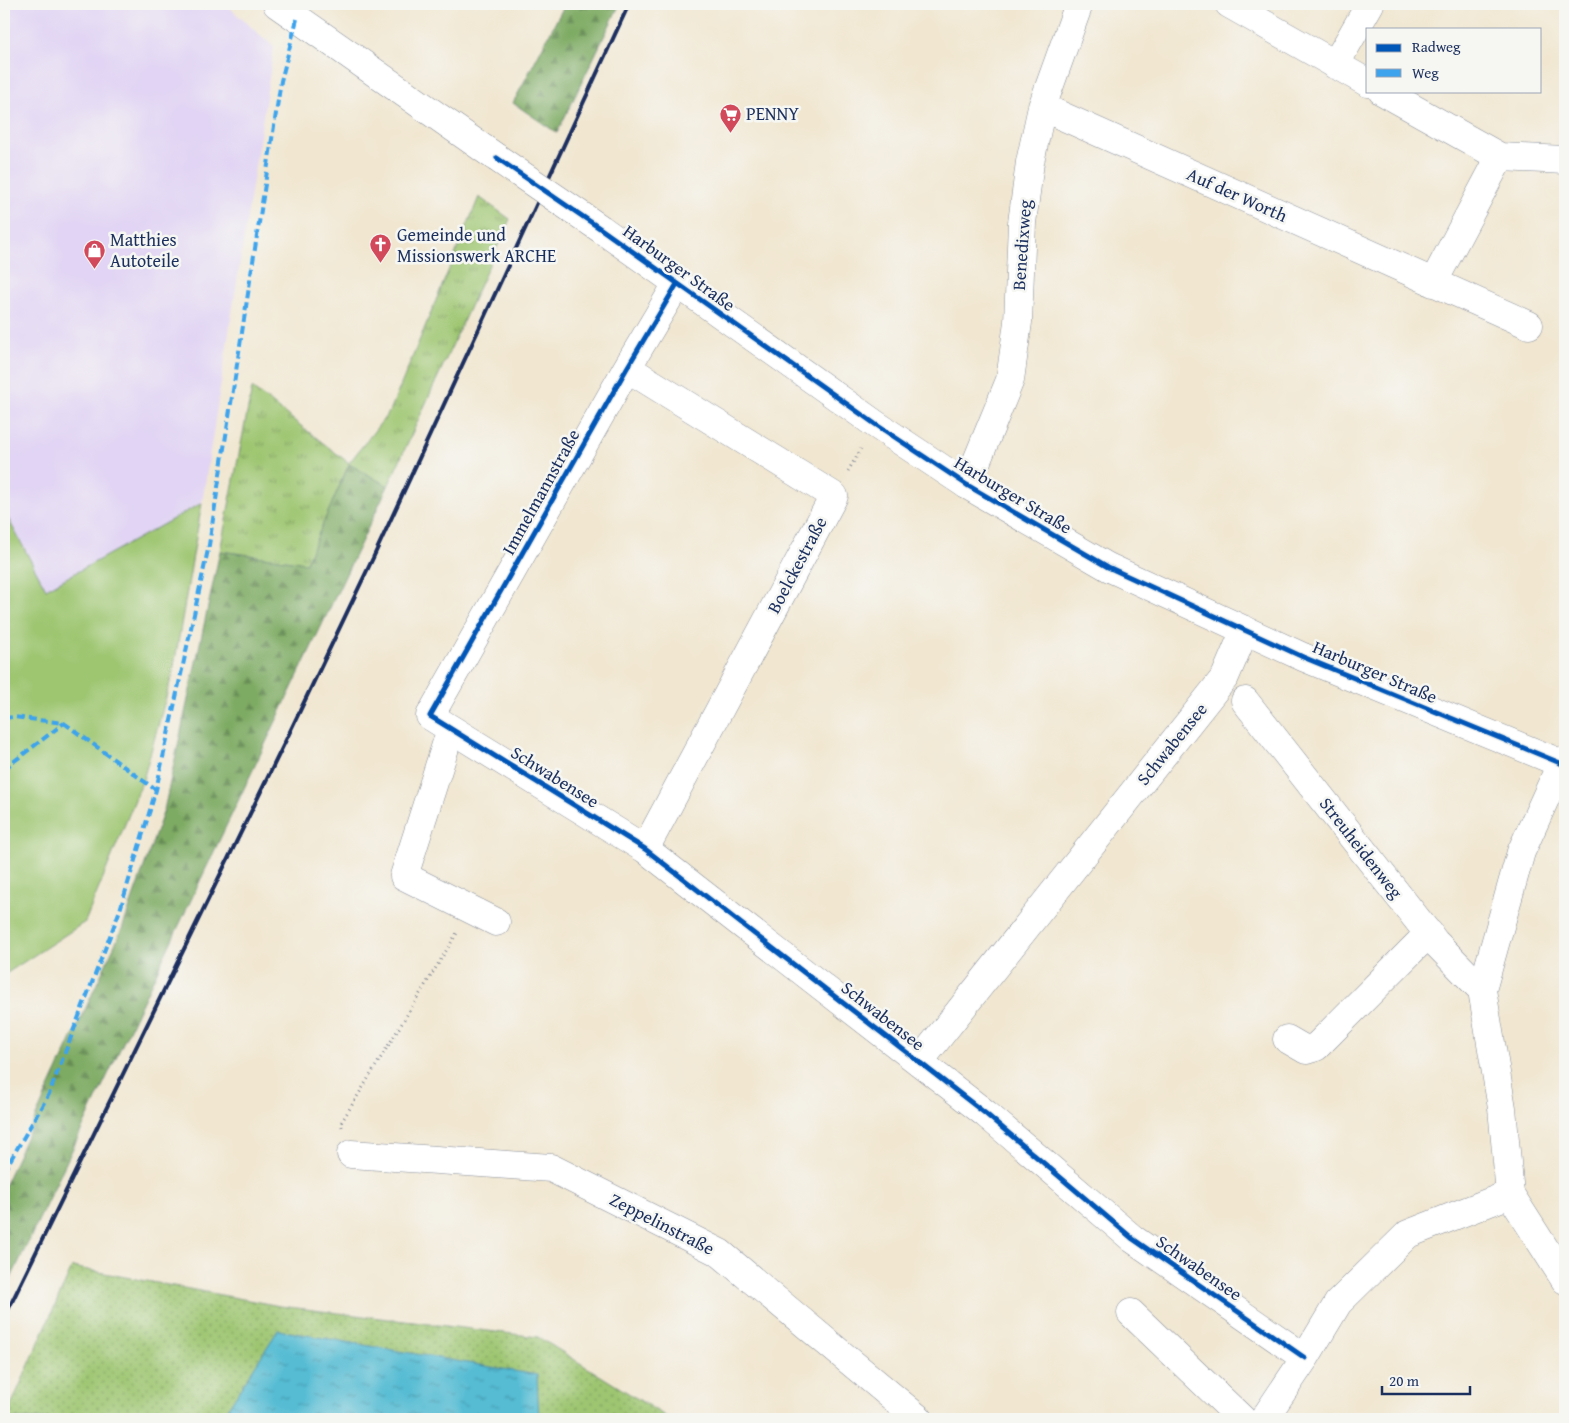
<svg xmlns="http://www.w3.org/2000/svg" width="1569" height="1423" viewBox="0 0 1569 1423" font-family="'Gentium Book Plus',serif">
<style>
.built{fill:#e1d4f4}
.grass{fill:url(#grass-tufts);stroke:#5c7a68}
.forest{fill:url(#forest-firs);stroke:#4c6d60}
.park{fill:url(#park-dots);stroke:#5c7a68}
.garden{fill:#9ec671;stroke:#5c7a68}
.water{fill:url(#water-ripples);stroke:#387698}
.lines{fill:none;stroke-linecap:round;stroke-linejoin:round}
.minor-casing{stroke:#868b98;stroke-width:29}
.major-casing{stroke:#868b98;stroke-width:29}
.path{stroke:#868b98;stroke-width:3;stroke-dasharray:1 4;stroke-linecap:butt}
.minor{stroke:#fff;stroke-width:28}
.major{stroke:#fff;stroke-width:28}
.rail{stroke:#1b2f5e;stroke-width:4}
.major-bridge-casing{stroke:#868b98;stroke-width:29;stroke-linecap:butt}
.major-bridge{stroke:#fff;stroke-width:28}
.quiet{stroke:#3da3ed;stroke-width:4;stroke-dasharray:8 4;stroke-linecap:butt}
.cycleway-casing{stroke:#f6f6f2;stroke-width:8}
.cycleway{stroke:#0057b8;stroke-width:5}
.labels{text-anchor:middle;stroke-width:5;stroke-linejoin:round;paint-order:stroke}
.poi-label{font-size:18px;fill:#1b2f5e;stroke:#f6f6f2;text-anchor:start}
.street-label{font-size:18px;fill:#1b2f5e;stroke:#f6f6f2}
</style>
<defs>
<pattern id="grass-tufts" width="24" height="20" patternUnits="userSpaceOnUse" patternTransform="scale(1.25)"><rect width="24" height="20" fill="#9ec671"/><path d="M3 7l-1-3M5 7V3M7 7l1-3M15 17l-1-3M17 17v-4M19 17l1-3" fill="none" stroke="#80a160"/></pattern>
<pattern id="forest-firs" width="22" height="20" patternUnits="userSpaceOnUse" patternTransform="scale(1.25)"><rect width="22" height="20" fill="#7eab63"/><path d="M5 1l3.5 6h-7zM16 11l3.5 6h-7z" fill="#668c55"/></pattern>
<pattern id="park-dots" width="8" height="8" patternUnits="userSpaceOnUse" patternTransform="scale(1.25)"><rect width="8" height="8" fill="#9ec671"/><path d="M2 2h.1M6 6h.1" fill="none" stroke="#80a160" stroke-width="1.8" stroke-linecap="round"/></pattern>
<pattern id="water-ripples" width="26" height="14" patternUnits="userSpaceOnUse" patternTransform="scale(1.25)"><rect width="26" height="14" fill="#55bcd3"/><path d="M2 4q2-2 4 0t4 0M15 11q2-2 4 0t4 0" fill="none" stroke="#4699ae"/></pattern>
</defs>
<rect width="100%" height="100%" fill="#f6f6f2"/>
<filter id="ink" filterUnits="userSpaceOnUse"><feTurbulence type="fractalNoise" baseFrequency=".02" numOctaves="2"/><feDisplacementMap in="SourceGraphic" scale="10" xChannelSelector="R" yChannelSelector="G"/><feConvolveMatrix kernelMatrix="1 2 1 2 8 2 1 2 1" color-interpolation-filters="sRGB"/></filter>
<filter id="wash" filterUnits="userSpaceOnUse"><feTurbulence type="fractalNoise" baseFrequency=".0096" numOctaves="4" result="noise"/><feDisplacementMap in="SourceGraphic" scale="20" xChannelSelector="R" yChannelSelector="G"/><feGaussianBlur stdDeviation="1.12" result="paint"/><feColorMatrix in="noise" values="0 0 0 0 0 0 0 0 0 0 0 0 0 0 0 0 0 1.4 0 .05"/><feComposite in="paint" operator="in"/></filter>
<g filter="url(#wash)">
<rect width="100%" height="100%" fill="#f1e7d1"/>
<!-- built -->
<path class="built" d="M4,4H225L274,47L202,503L46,589L4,511Z"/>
<!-- grass -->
<path class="grass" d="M479,197L510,219L388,486L349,464L306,563L220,551L252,388L349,463L390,411Z"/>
<!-- forest -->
<path class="forest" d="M565,4H620L557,133L513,103Z
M349,464L388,486L4,1293V1186L122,929L164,810L220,551L306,563Z"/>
<!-- park -->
<path class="park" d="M72,1267L280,1306L538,1337L670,1419H5Z"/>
<!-- garden -->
<path class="garden" d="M202,503L173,672L143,780L85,922L4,975V511L46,589Z"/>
<!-- water -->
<path class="water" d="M278,1330L537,1375L539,1419H221Z"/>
</g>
<g filter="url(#ink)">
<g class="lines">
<defs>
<path id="minor" d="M1229,4L1368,83
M1335,65L1370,4
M1382,91L1500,157L1565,160
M1042,107L1529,325
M1433,283L1500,157
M677,284L627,368L430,716L645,849L986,1114L1133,1239L1305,1358
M627,368L834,496L645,849
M967,485L1010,380L1018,322L1022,223L1030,162L1042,107L1079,4
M1245,701L1435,942L1482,990
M451,729L404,876L496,922
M1561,764L1521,852L1482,990L1502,1108L1510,1194L1565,1280
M1287,1039L1306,1050L1316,1047L1429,933
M919,1062L1225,677L1245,630
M351,1154L551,1168L720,1253L919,1419
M1131,1313L1242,1419
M1264,1419L1305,1358L1338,1303L1408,1234L1510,1194"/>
<path id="major" d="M277,4L497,158
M601,229L875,424L967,485L1108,567L1303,657L1565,765"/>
</defs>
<!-- minor casing -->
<use href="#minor" class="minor-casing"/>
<!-- major casing -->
<use href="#major" class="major-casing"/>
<!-- path -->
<path class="path" d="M848,471L861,449
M342,1127L341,1123L457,933"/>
<!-- minor -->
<use href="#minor" class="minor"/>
<!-- major -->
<use href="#major" class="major"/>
<!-- rail -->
<path class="rail" d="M4,1318L285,742L373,558L629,4"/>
<defs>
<path id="major-bridge" d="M497,158L601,229"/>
</defs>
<!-- major-bridge casing -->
<use href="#major-bridge" class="major-bridge-casing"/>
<!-- major-bridge -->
<use href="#major-bridge" class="major-bridge"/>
<!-- quiet -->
<path class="quiet" d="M4,718L13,717L64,723L156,790
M4,769L64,723
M4,1171L49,1094L120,910L156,790L209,545L281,81L297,19"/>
<defs>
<path id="cycleway" d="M497,158L601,229L875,424L967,485L1108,567L1303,657L1565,765
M677,284L627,368L430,716L645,849L986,1114L1133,1239L1305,1358"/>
</defs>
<!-- cycleway casing -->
<use href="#cycleway" class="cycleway-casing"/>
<!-- cycleway -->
<use href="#cycleway" class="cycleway"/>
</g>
</g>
<!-- icons -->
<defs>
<symbol id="supermarket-pin" viewBox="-11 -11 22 30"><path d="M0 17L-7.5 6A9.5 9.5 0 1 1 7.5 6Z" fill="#d1495b" stroke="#f6f6f2"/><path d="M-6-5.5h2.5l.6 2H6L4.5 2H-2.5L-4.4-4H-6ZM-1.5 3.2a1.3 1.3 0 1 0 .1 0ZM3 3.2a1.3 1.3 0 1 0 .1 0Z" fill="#fff"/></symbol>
<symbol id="church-pin" viewBox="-11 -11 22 30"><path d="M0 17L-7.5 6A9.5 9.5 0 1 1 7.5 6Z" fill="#d1495b" stroke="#f6f6f2"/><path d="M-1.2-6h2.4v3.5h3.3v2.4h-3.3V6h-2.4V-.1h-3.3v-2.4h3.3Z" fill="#fff"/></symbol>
<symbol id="shop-pin" viewBox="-11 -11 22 30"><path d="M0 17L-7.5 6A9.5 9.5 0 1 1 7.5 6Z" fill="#d1495b" stroke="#f6f6f2"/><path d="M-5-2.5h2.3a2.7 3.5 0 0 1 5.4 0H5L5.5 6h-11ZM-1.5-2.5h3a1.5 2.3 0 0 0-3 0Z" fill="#fff"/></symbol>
</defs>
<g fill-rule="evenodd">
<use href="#supermarket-pin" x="718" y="102" width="25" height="34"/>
<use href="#church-pin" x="368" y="232" width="25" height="34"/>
<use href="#shop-pin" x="82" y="238" width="25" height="34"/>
</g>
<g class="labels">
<!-- poi labels -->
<g class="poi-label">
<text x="746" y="120">PENNY</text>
<text x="397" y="241">Gemeinde und<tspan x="397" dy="21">Missionswerk ARCHE</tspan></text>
<text x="110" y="246">Matthies<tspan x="110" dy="21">Autoteile</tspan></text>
</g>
<!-- street labels -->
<g class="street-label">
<text transform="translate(1237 195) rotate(24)" y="6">Auf der Worth</text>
<text transform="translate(1022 245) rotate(-86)" y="6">Benedixweg</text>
<text transform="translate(679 268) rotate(36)" y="6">Harburger Straße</text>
<text transform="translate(541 492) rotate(-61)" y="6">Immelmannstraße</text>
<text transform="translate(1013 495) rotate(31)" y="6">Harburger Straße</text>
<text transform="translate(797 565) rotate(-62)" y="6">Boelckestraße</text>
<text transform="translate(1375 672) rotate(23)" y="6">Harburger Straße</text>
<text transform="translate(1172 744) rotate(-51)" y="6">Schwabensee</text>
<text transform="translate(555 777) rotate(32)" y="6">Schwabensee</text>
<text transform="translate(1361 848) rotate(52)" y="6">Streuheidenweg</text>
<text transform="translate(883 1016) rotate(38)" y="6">Schwabensee</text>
<text transform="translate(662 1224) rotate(27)" y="6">Zeppelinstraße</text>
<text transform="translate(1199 1268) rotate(35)" y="6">Schwabensee</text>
</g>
</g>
<!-- margin -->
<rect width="1569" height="1423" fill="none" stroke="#f6f6f2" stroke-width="20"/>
<!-- legend -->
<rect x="1366" y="28" width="175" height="65" fill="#f6f6f2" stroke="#9ea6b7"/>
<rect x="1376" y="44" width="25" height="8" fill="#0057b8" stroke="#9ea6b7"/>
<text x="1412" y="52" font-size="15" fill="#1b2f5e">Radweg</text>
<rect x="1376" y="69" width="25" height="8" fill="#3da3ed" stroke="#9ea6b7"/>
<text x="1412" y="78" font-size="15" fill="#1b2f5e">Weg</text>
<!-- scale -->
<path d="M1382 1386v8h88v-8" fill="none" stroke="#1b2f5e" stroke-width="2.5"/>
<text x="1389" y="1386" font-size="15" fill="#1b2f5e" stroke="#f6f6f2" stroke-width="4" paint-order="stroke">20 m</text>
</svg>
